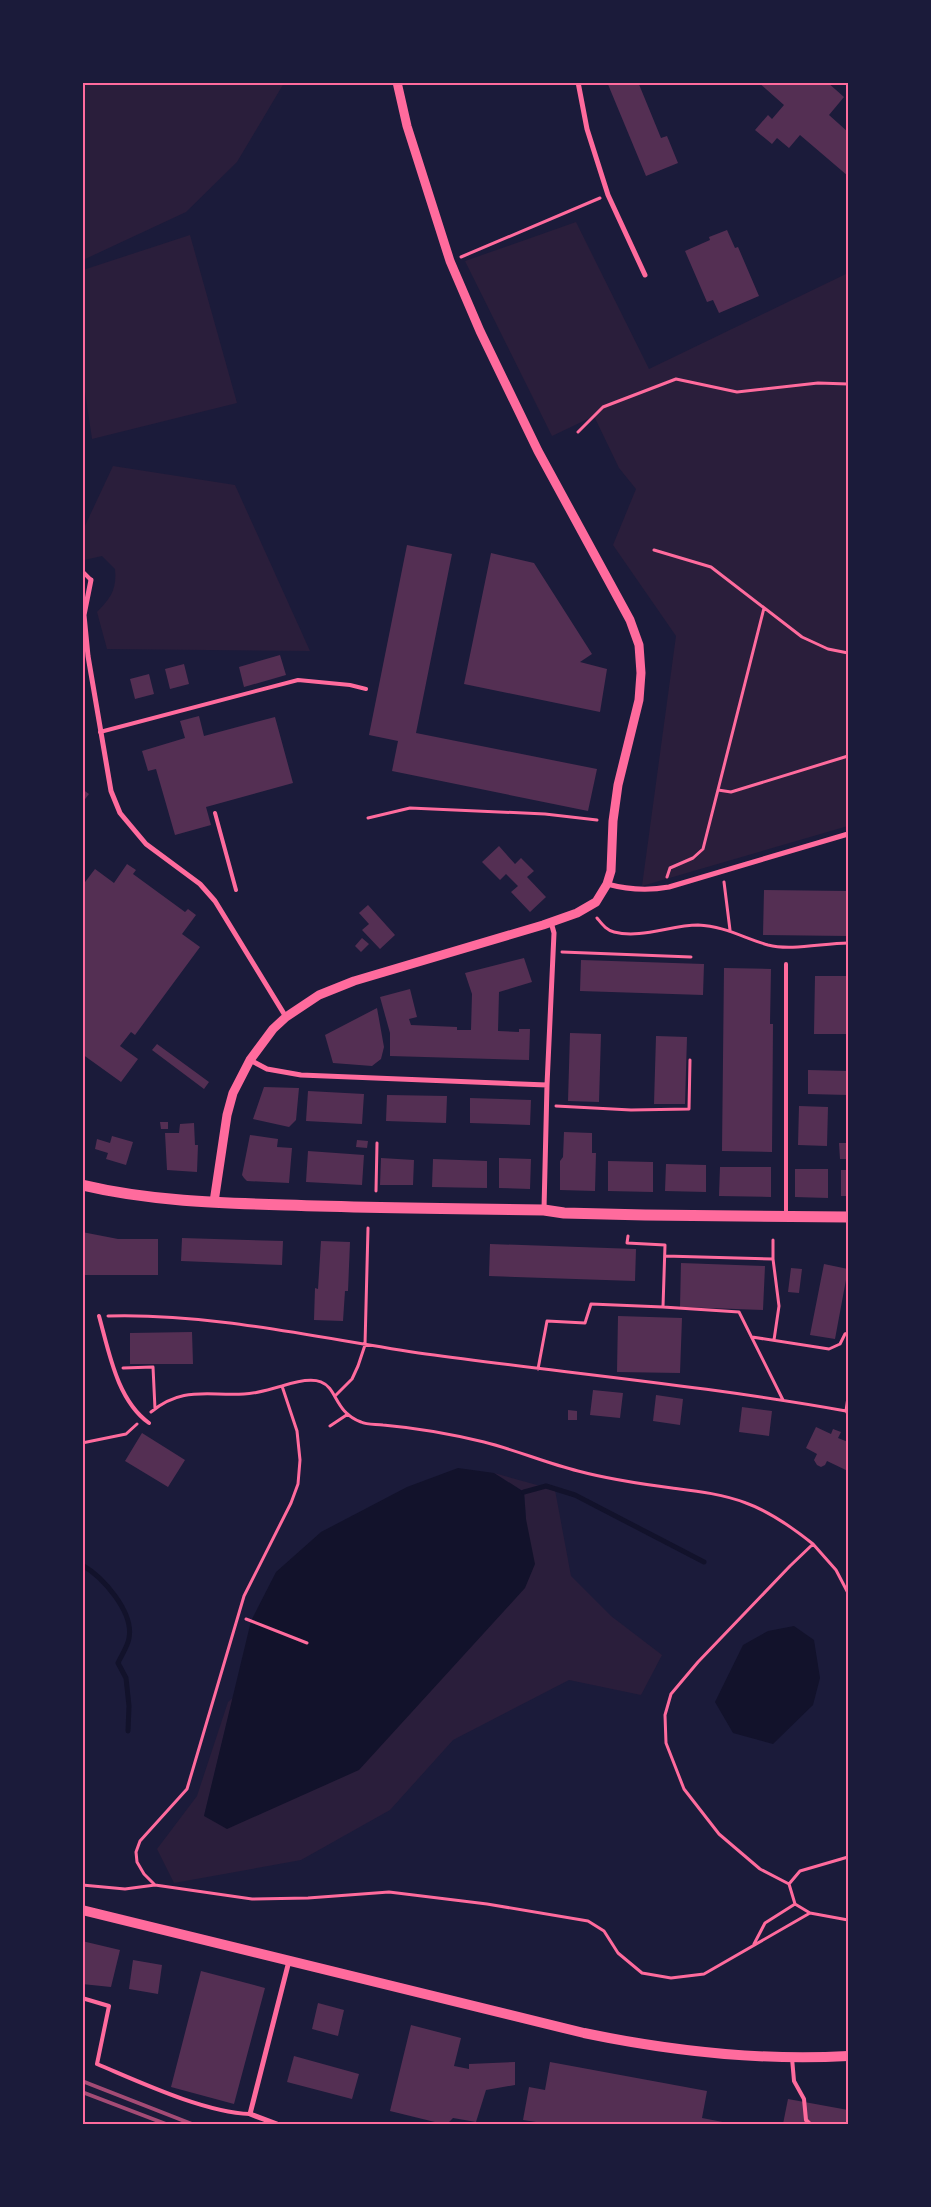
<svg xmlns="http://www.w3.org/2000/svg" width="931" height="2207" viewBox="0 0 931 2207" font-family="'Golos Text',sans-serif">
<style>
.green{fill:#2a1e3b}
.water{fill:#12122b}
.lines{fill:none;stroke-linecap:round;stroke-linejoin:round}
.stream{stroke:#12122b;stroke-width:5}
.building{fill:#542f53}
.path{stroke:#ff6b9d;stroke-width:3}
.service{stroke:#ff6b9d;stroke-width:4}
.minor{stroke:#ff6b9d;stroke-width:5}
.tertiary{stroke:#ff6b9d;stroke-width:9}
.secondary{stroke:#ff6b9d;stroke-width:10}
.primary{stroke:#ff6b9d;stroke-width:11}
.rail{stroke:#a44b75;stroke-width:4}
.neatline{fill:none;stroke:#ff6b9d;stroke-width:2}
</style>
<rect width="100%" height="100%" fill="#1b1b3a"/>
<!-- green -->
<path class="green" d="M82,83L83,82L284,83L237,162L186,212L83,260Z
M576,222L649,369L848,273V826L642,886L676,636L613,545L636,489L619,468L594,416L552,436L465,261Z
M190,235L237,403L92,439L82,372L83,270Z
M113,466L235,485L310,651L107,649L97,612C111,598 117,589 115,569L102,556L84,560L83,530Z
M494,1473L555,1490L571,1576L611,1616L662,1655L641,1695L569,1680L453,1740L390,1810L301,1860L174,1883L157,1849L197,1796L228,1702L233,1698L204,1816L526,1519L524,1492Z"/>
<!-- water -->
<path class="water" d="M458,1468L494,1473L524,1492L526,1519L535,1564L525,1588L359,1770L227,1829L204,1816L251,1621L276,1572L321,1532L407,1487Z
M794,1626L814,1640L820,1678L813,1705L773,1744L733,1733L715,1702L743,1645L768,1631Z"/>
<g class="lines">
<!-- stream -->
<path class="stream" d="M524,1492L546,1486L575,1495L704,1562
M82,1565C103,1577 134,1612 129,1638C128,1646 121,1656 118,1663L126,1678L129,1706L128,1731"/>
</g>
<!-- building -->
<path class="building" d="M607,82H638L661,138L667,136L678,163L646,176Z
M758,82H827L844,97L829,115L848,132V176L800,135L789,148L777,138L772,144L755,130L768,115L772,119L784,105Z
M727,230L735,248L738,247L759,296L719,313L713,300L707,302L685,251L710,240L709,237Z
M407,545L452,554L416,733L597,769L588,811L392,771L398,741L369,735Z
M491,553L534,563L592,654L580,662L607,669L600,712L464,684Z
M280,655L286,675L244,687L239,667Z
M184,664L189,684L170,689L165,669Z
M149,674L154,694L135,699L130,679Z
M199,716L204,736L275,717L293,783L206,807L211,825L175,835L156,769L148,771L142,751L185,738L180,721Z
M82,789L89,794L82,803Z
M499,846L515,864L521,858L534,871L527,877L546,897L530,912L511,892L518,886L506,874L500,880L482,862Z
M127,864L136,870L133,874L185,912L188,909L196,915L182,934L200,947L135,1035L131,1032L120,1046L138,1059L121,1082L82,1054V886L95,869L114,883Z
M764,890L848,891V936L763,935Z
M368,905L395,935L380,949L362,930L369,924L359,913Z
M362,938L369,944L361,952L355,946Z
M524,958L532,982L499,992L498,1031L519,1032V1029H530L529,1060L390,1056V1033L380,997L410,989L417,1017L409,1019L411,1025L457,1027V1030H471L472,994L465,973Z
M581,960L704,964L703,995L580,991Z
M724,968L771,969L770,1024H773L772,1152L722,1151Z
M815,976H848V1034H814Z
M377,1008L384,1047L381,1059L372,1066L333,1063L325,1035Z
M570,1033L601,1034L599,1102L568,1101Z
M656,1036L687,1037L685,1104H654Z
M157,1044L209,1082L204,1089L152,1050Z
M808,1070L848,1071V1095L808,1094Z
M264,1087L299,1088L296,1120L289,1127L253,1119Z
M308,1091L364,1094L362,1124L306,1121Z
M387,1095L447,1096L446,1123L386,1121Z
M470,1098L531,1100L530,1125L470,1123Z
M799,1106L828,1107L827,1146L798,1145Z
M160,1122H168V1129H161Z
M194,1123L195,1145H198L197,1172L167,1170L165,1133H179L180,1124Z
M564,1132L592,1133V1153H596L595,1191L560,1190V1161L563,1157Z
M250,1135L278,1139L277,1147L292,1148L289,1183L247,1181L244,1178L242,1175Z
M112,1136L133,1142L126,1165L106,1159L108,1153L95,1149L97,1139L110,1143Z
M357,1140L368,1141L367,1148L356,1147Z
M839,1143H848V1159H840Z
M308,1151L364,1155L362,1185L306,1182Z
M381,1158L414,1160L413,1185H380Z
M499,1158L531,1159L530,1189L499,1188Z
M433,1159L487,1161V1188L432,1187Z
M608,1161L653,1162V1192L608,1191Z
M666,1164L706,1165V1192L665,1191Z
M720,1167H771V1197L719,1196Z
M795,1169H828V1198L795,1197Z
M841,1170H848V1196H841Z
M82,1232L118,1239H158V1275H82Z
M182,1238L283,1241L282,1265L181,1261Z
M321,1241L350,1242L348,1291H345L343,1321L314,1320L315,1288L318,1289Z
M490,1244L636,1249L635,1281L489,1276Z
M681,1263L765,1266L763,1310L680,1307Z
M824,1264L848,1269L835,1339L810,1335Z
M791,1268L802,1269L799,1293L788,1292Z
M618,1316L682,1318L680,1373L617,1372Z
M192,1332L193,1364H130V1333Z
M593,1390L623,1393L620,1418L590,1415Z
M656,1395L683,1399L680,1425L653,1421Z
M742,1407L772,1411L769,1436L739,1432Z
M568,1410L577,1411V1420H568Z
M816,1427L831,1434L833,1429L841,1432L838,1438L848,1442V1471L827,1461L825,1465L821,1467L817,1465L814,1460L817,1454L806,1448Z
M142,1433L185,1460L168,1487L125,1461Z
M82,1941L120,1950L111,1987L82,1984Z
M133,1960L162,1965L158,1994L129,1989Z
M201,1971L265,1988L234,2104L171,2087Z
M318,2003L344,2010L338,2036L312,2029Z
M411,2025L461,2038L454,2066L469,2069V2064L515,2062V2085L486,2090L476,2122L453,2118L447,2124H443L390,2111Z
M294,2056L359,2074L352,2099L287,2082Z
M550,2062L707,2091L702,2118L733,2124H549L523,2120L529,2087L545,2090Z
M788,2099L848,2110V2124H783Z"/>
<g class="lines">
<!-- path -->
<path class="path" d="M461,257L600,198
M578,432L603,407L676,379L737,392L818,383L848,384
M654,550L711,567L802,637L828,649L848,653
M718,790L731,792L848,756
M368,818L410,808L545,814L597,820
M667,877L670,868L693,858L703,849L764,608
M724,882L730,930
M597,918C602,924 606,930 614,932C641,939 671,925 698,925C724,926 744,938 768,945C791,951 824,943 848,943
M562,952L691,957
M556,1106L631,1110L689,1109L690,1060
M376,1191L377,1143
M665,1256L773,1259V1240
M773,1259L779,1306L774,1340
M663,1307L739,1312L783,1400
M108,1316C214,1313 322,1339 426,1354C566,1373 707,1386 846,1411L848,1414
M752,1337L829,1349L840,1344L845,1334L848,1333
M848,1346V1394
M123,1368L153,1367L155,1409
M538,1369L547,1321L585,1323L591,1304L663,1307L665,1245L627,1243L628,1236
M336,1395L352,1379L358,1366L365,1345L368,1228
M846,1411L848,1397
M151,1412C182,1386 207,1396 244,1394C256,1394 270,1389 282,1386
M330,1426L348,1414
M82,1443L126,1434L137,1424
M848,1593L836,1570L813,1544L790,1566L698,1662L671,1694L665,1715L666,1743L684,1789L719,1834L760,1869L789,1884L795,1904L810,1913L848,1920
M246,1619L307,1643
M789,1884L800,1871L848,1857
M82,1885L125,1889L155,1885L252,1899L308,1898L389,1892L487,1904L588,1921L604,1931L618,1953L642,1973L671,1978L704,1974L810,1913
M155,1885L144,1874L137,1862L136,1852L140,1841L187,1789L244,1596L291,1503L298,1484L300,1460L297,1431L282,1386C347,1365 322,1407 361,1422C367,1425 376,1424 383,1425C417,1428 451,1434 484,1442C516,1450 546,1463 578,1471C608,1479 641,1484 672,1488C696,1491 723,1494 746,1503C771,1512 793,1528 813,1544
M754,1944L765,1923L795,1904"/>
<!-- service -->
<path class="service" d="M82,571L91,580
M100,732L298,680L350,685L366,689
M215,813L236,890
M786,1216V964
M99,1316C109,1352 117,1400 149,1423
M82,1998L109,2006L97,2064C140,2082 203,2112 250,2114
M792,2058L794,2081L804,2099L806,2120L810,2124"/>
<!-- minor -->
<path class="minor" d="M578,82L587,129L608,195L645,275
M91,580L84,615L88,656L111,791L120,813L146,844L200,884L215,901L286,1017
M607,884C629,890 647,891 669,887L848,834
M250,1060L267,1069L301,1075L547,1085
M544,1209L547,1085L554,933L551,922
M277,2124L250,2114L289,1961"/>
<!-- tertiary -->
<path class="tertiary" d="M214,1202L227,1115L233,1093L250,1060L273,1029L286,1017L319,995L354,981L543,925L577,913L596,902L607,884L611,871L613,821L618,785L639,700L641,673L639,645L630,620L538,451L480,331L450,261L407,126L397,82"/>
<!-- secondary -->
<path class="secondary" d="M82,1910L584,2033C671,2051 760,2061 848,2056"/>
<!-- primary -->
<path class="primary" d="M82,1185C149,1201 218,1203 286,1205C372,1208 458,1209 544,1210L564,1213L645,1215L848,1217"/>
<!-- rail -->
<path class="rail" d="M82,2081L192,2124
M82,2092L166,2124"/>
</g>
<!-- border -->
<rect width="931" height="2207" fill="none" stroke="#1b1b3a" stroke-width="168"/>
<rect x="84" y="84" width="763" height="2039" class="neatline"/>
</svg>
